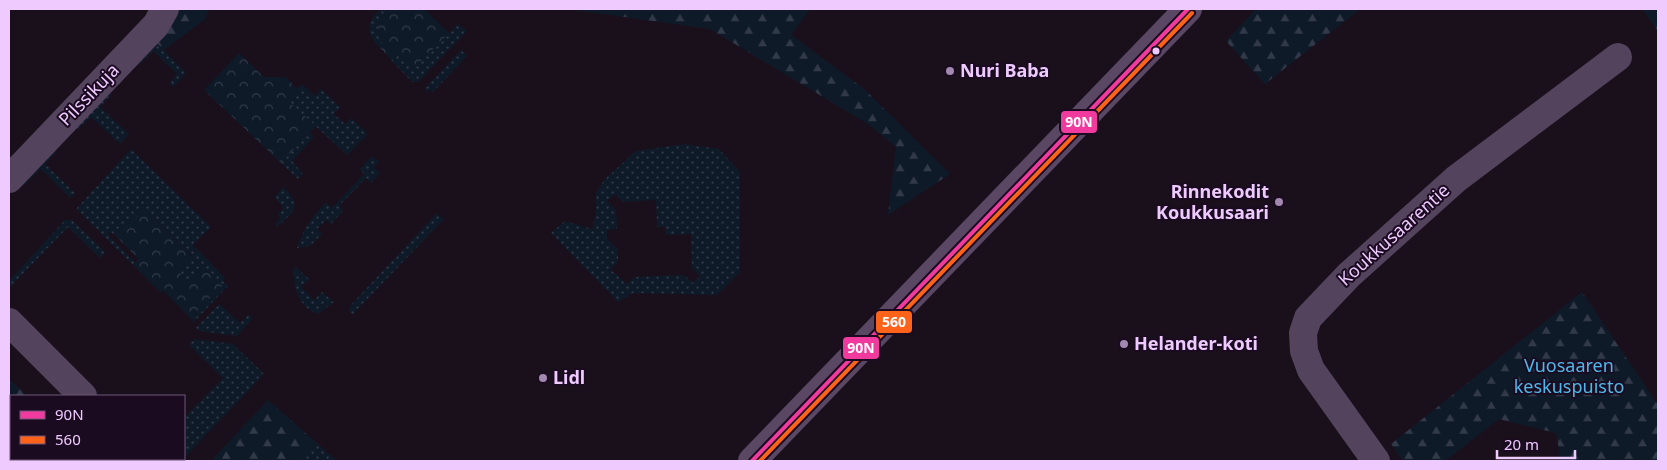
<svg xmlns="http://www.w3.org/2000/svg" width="1667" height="470" viewBox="0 0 1667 470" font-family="'Noto Sans',sans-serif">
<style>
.grass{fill:url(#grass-dots);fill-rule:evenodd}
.forest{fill:url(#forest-firs)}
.park{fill:url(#park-crowns)}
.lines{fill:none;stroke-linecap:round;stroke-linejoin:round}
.minor{stroke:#53435d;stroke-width:28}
.tertiary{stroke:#53435d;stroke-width:28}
.secondary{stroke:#594763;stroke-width:28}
.bus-1-casing{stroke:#1b0b21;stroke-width:8}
.bus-2-casing{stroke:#1b0b21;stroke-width:8}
.bus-1{stroke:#f13a9d;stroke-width:4}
.bus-2{stroke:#ff6319;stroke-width:4}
.bus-dot{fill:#eecaff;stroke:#1b0b21;stroke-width:2}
.poi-dot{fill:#a389b0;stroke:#1b0b21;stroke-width:2}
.labels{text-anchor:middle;stroke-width:4;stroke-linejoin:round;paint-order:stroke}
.poi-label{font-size:18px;font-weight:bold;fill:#eecaff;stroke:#1b0b21;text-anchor:start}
.street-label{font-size:18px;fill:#eecaff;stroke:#1b0b21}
.park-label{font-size:18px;fill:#4cb9ea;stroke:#1b0b21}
.line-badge{stroke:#1b0b21;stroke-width:2}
.badge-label{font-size:14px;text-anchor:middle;font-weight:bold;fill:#fff}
</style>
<defs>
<pattern id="grass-dots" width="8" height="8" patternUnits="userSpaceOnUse" patternTransform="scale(1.25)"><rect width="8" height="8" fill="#0f1a29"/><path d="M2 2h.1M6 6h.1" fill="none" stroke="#323a49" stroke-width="1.8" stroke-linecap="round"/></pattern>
<pattern id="forest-firs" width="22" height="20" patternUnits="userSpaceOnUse" patternTransform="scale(1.25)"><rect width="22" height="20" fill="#0f1a29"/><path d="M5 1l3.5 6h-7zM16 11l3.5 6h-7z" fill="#323a49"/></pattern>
<pattern id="park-crowns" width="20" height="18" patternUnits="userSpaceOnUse" patternTransform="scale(1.25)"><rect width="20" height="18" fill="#0f1a29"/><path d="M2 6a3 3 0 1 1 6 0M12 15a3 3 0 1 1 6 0" fill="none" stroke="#323a49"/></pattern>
</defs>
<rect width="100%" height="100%" fill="#19101c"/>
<!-- grass -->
<path class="grass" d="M380,9H386C377,23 376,29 383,45L381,49C366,34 365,24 380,9Z
M458,24L467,31L418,82H412L393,62V56L396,52L414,68Z
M154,40L186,73L173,87L169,83L177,74L153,51L139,65L135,61Z
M461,50L467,56L433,92L430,89L427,93L425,90L427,86Z
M302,84L315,96L321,89L340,107L334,114L345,124L351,118L368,134L347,155L287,100Z
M107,90L112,94L100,107L129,134L120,144L91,117L78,129L73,125Z
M309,133L314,137L292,161L303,174L298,179L281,163Z
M685,144L719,149L740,172V272L717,295L633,293L618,302L551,233L565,221L592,229L596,213V193L605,179L636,151ZM615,194L623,202L656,200L657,227H665V235L691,234L692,268L700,276L693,283L684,275L634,277L627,284L611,270L618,261V249L607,239V230L617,229L616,210L607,201Z
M52,147L56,152L45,164L75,193L70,198L41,169L24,185L19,181Z
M131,149L211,227L193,245L225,278L223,281L228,286L194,322L163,290L166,287L223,285L203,265L187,281L178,271L192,256L145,209L117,237L111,232L108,235L135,262L133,265L76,209Z
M372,156L379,162L374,167L380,173L371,183L366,178L339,206L343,211L331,224L326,220L317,229L322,234L310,246L297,248C303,229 312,217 326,202L332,208L364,174L360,169Z
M283,187C304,206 293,212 277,227L275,225L280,218L278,214L283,208L275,197Z
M436,214L444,219L353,314L349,311L350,306Z
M65,220H72L105,252L100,258L68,227L9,288V281Z
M293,265L309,279L301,287L314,300L322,292L334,302L318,314C296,306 294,285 293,265Z
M219,304L240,323L249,314L253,318L237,336L200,331L196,328Z
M194,339L233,344L264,374L184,458V418L223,378L189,345Z
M319,445L337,461H294Z"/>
<!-- forest -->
<path class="forest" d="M179,9H209L205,19L164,50L154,40Z
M567,9H810L791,35L864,89L950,174L888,215L896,147L868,124L710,29Z
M1256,9H1360L1265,84L1226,41Z
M1642,9H1658V31Z
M1582,292L1658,405V461H1561L1556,433L1499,419L1445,461H1403L1391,444Z
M9,379L27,396H11V442L9,445Z
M268,400L319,445L294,461H211Z"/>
<!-- park -->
<path class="park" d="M386,9H424L449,33L414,68L396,52L393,56V62L381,49L383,45C376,29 377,22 386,9Z
M239,53L264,77H286L297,89L287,100L316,126L281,163L204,90Z
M145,209L192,257L178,271L187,280L203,265L223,285L193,315L166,288L161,293L133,265L138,259L117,237Z"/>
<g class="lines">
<!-- minor -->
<path class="minor" d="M9,179L156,25L165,9
M1376,461L1311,370L1304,351L1303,333L1308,318L1349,275L1456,179L1618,57"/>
<!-- tertiary -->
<path class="tertiary" d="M9,322L83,396
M147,459L149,461"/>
<!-- secondary -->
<path class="secondary" d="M752,461L1188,9"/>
<defs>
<path id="bus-1" d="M752,461L1188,9"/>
<path id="bus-2" d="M760,461L1192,13"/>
</defs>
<!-- bus-1 casing -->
<use href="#bus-1" class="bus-1-casing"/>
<!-- bus-2 casing -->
<use href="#bus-2" class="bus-2-casing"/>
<!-- bus-1 -->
<use href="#bus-1" class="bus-1"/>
<!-- bus-2 -->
<use href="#bus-2" class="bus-2"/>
</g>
<!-- markers -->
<circle class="bus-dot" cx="1156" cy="51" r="4.5"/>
<g class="poi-dot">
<circle cx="950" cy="71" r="5"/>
<circle cx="1279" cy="202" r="5"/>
<circle cx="1124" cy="344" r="5"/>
<circle cx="543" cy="378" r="5"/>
</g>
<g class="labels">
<!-- poi labels -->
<g class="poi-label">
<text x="960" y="77">Nuri Baba</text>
<text x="1269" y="198" text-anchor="end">Rinnekodit<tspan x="1269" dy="21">Koukkusaari</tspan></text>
<text x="1134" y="350">Helander-koti</text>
<text x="553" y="384">Lidl</text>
</g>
<!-- street labels -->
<g class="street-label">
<text transform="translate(89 95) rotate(-46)" y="6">Pilssikuja</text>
<text transform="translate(1394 235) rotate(-42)" y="6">Koukkusaarentie</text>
</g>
<!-- park labels -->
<g class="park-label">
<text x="1569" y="372">Vuosaaren<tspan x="1569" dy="21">keskuspuisto</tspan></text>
</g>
</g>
<g class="line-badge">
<rect x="1060" y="110" width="38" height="24" rx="5" fill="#f13a9d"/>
<rect x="875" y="310" width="38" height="24" rx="5" fill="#ff6319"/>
<rect x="842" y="336" width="38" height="24" rx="5" fill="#f13a9d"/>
</g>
<g class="badge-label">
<text x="1079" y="127">90N</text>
<text x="894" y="327">560</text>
<text x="861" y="353">90N</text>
</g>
<!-- border -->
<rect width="1667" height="470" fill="none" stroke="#eecaff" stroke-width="20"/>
<!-- legend -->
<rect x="10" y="395" width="175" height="65" fill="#1b0b21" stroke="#6f577a"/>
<rect x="20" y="411" width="25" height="8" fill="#f13a9d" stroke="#6f577a"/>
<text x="55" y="420" font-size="15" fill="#eecaff">90N</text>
<rect x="20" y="436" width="25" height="8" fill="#ff6319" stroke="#6f577a"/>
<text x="55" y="445" font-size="15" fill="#eecaff">560</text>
<!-- scale -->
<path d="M1497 450v8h78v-8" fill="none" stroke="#eecaff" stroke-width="2.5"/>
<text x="1504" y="450" font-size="15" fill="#eecaff" stroke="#1b0b21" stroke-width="4" paint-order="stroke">20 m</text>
</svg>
